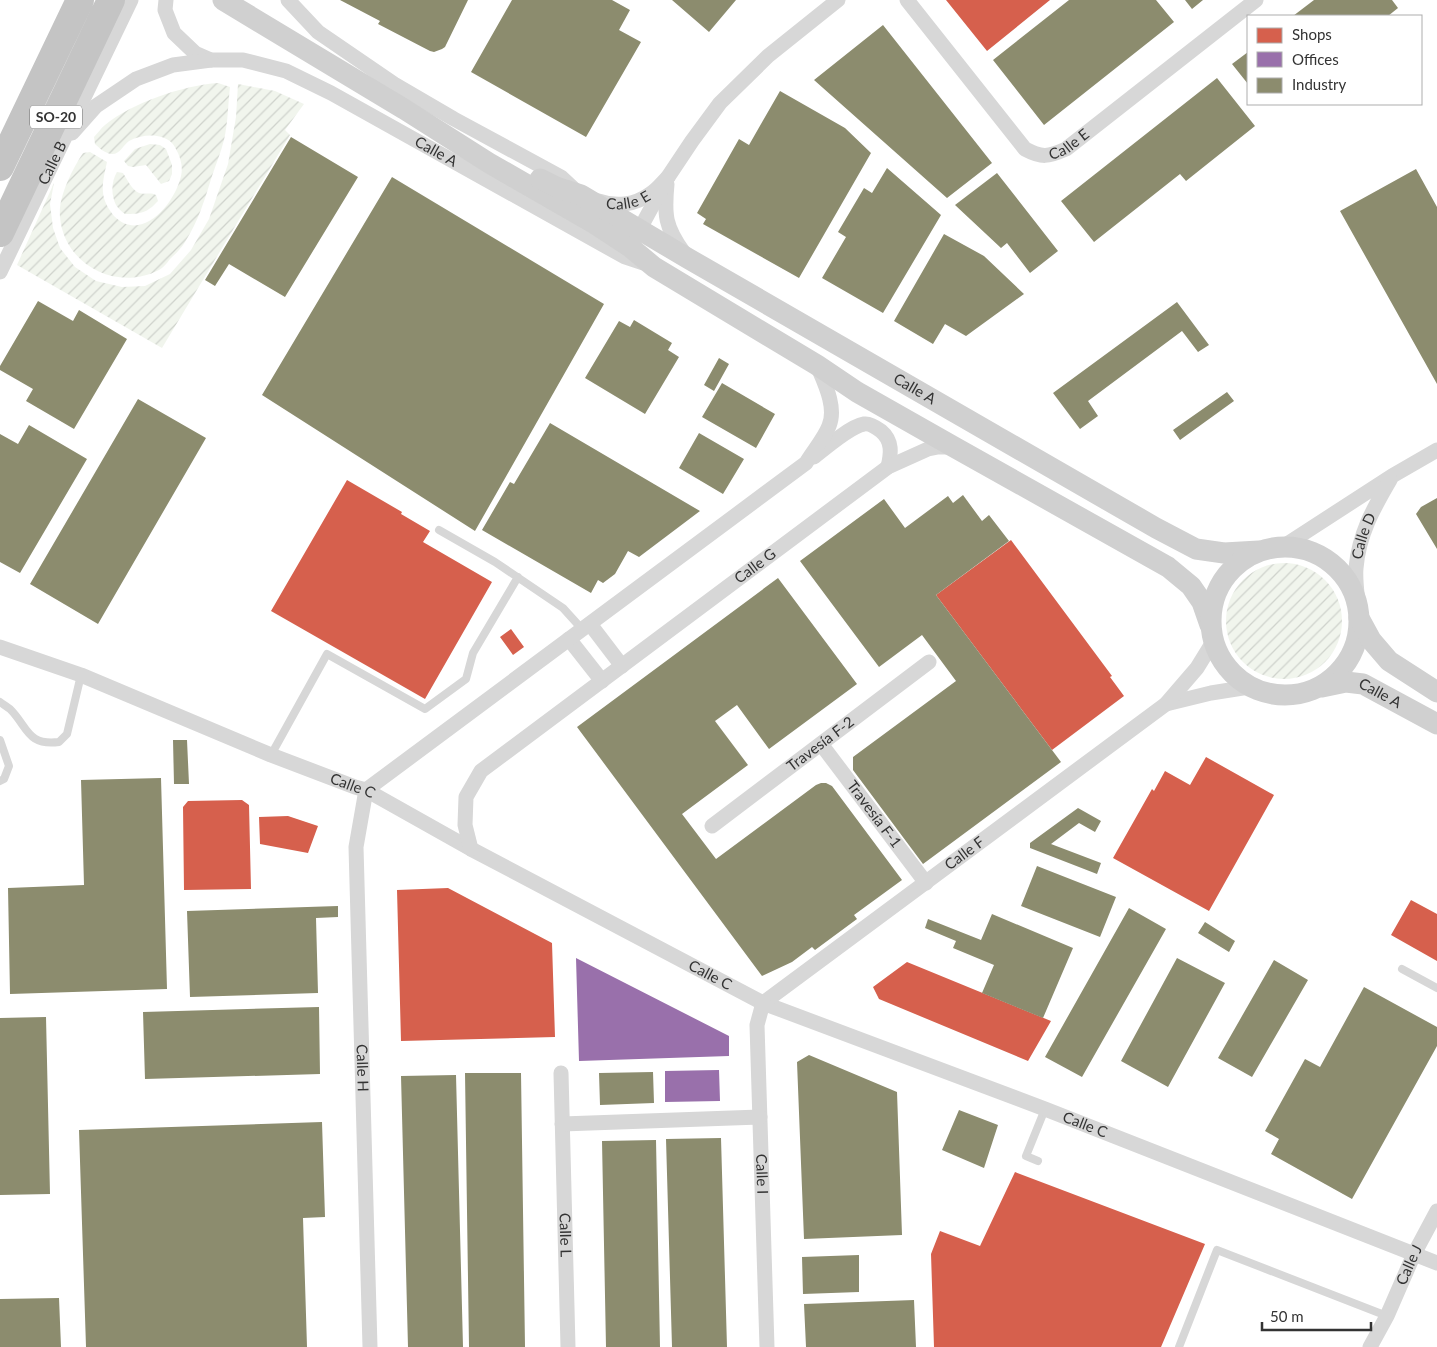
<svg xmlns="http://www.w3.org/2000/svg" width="1437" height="1347" viewBox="0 0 1437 1347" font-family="Lato,sans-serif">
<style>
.garden{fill:url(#garden-furrows)}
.shops{fill:#d6604d}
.offices{fill:#9970ab}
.industry{fill:#8c8c6e}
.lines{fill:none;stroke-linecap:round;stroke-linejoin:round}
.lane{stroke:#d7d7d7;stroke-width:8}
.street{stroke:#d7d7d7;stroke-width:15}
.secondary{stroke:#d0d0d0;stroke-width:21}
.highway{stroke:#c4c4c4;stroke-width:28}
.labels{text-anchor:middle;stroke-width:5;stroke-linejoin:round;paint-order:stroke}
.shield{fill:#fff;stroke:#707070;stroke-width:1}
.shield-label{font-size:14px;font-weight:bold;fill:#333}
.street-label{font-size:15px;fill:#333;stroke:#fff}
</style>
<defs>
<pattern id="garden-furrows" width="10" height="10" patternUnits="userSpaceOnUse" patternTransform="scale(1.25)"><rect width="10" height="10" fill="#f1f5ed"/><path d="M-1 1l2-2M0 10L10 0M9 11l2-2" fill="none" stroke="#cfd2cc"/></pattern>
</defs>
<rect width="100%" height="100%" fill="#fff"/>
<!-- garden -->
<path class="garden" d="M218,83L230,87C228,104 228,123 224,140C221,152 216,164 212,176C205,199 198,222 185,242C181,249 175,254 170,259C167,263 163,268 159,270C117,292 64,265 60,217C58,197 72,170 83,153L90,152L107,162C105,171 102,183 103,192C103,200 109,210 114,216C142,244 175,203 181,176C183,168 181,160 178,153C176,150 175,146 172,143C161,133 143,134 129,141C123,145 120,155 111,154C105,153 99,148 95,144L94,137C98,133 101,128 105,125C131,103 185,85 218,83Z
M238,84L275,91L304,104L285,130L290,135L162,348L17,265L54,183L50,204L53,228L60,248L75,267L96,281L122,287L145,286L170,274L191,250L209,219L228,164L236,117Z
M150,144L160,145L166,149L172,165V174L169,181L161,184L146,165L133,167L128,166L124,161L135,149Z
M117,172L123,173C127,179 132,190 139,193C145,195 150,192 156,195L158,201C147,213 141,214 125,214C122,212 118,208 116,205C111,195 111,182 117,172Z
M1226 621a58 58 0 1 1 116 0a58 58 0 1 1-116 0Z"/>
<!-- shops -->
<path class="shops" d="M946,0H1050L987,51Z
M347,480L402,512L401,514L430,531L423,542L492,582L425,699L271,611Z
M1011,540L1112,676L1110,677L1124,696L1052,750L936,595Z
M511,629L524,647L513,655L500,637Z
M1206,757L1274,795L1209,911L1113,858L1152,789L1154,791L1165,771L1190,785Z
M242,800L249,805L251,889L184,890L183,807L188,801Z
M288,816L318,826L308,853L260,844L259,817Z
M448,888L552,943L555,1037L401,1041L397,890Z
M1411,900L1437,914V961L1391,935Z
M907,962L1051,1021L1028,1061L879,999L873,987Z
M1015,1172L1205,1244L1161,1347H934L931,1254L940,1231L980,1246Z"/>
<!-- offices -->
<path class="offices" d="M576,958L729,1036V1056L579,1061Z
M719,1070L720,1101L665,1102V1071Z"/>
<!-- industry -->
<path class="industry" d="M340,0H468L445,47L442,49L434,52L430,51L378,24L380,21Z
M512,0H612L630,10L619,30L641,42L586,137L471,72Z
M672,0H736L709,32Z
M1069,0H1156L1174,22L1044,125L993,60Z
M1185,0H1203L1192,9Z
M1314,0H1392L1398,8L1388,16H1293Z
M883,25L992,163L947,198L814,80Z
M1248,52V84L1232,64Z
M1217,78L1255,126L1186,181L1180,174L1094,242L1061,201Z
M780,91L845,128L871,153L799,278L703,224L706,219L697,213L739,139L749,145Z
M291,137L358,177L285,297L229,264L215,286L205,280Z
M887,168L941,215L883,313L822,278L846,237L838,232L864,188L872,193Z
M1416,169L1437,207V384L1340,211Z
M997,173L1058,251L1030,273L1007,243L1001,248L955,205Z
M392,177L604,304L475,531L262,395Z
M944,234L984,256L1024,294L966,336L945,324L933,344L894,321Z
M38,301L73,321L79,310L127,339L74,429L26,401L33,389L0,370V366Z
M1177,302L1209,345L1198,352L1182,331L1088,401L1098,416L1080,429L1053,393Z
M634,320L672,343L668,350L679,357L645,414L585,378L619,321L630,327Z
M719,358L729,364L714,391L704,385Z
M722,383L775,414L756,448L702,417Z
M1227,392L1234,401L1180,440L1173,430Z
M138,399L206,438L98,624L30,584Z
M550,423L700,511L639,557L628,551L615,574L603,583L598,580L591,593L482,530L510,482L514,484Z
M29,425L87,459L20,573L0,562V434L18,444Z
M699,433L744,459L723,494L679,468Z
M963,495L982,521L989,515L1009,541L936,595L1061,762L923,864L853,770V757L956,681L922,635L879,667L800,561L884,499L905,528L948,496L953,503Z
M1437,498V549L1416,514L1421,507Z
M778,578L857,684L769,749L737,705L715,721L748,765L682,814L716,859L816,785L821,783H826L832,786L902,880L854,915L857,919L815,950L812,947L792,962L762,976L577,727Z
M173,740H187L189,784H174Z
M161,778L167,989L10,994L8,888L84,885L81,780Z
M1078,808L1101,821L1095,832L1079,823L1051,844L1101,863L1097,874L1030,848V843Z
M1037,866L1116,897L1100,937L1021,906Z
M338,906V917L316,918L318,993L190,997L187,911Z
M1129,908L1166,929L1082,1077L1045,1057Z
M992,914L1073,948L1043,1018L982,993L994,965L953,948L956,941L925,928L928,919L981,940Z
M1205,922L1235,941L1229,952L1198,933Z
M1177,958L1225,983L1168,1087L1121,1061Z
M1274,960L1308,980L1252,1077L1218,1058Z
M1364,987L1437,1027V1046L1352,1199L1271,1154L1279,1139L1265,1131L1305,1059L1320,1067Z
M319,1007L320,1074L145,1079L143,1012Z
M46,1017L50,1194L0,1195V1018Z
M809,1055L897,1092L902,1235L804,1239L797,1062Z
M653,1072L654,1103L600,1105L599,1073Z
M465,1073H521L525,1347H469Z
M456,1075L463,1347H408L401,1076Z
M959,1110L998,1125L984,1168L942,1150Z
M322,1122L325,1217L303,1218L307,1347H86L79,1130Z
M721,1138L727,1347H672L666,1139Z
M656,1140L660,1347H606L602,1141Z
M859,1255V1292L803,1294L802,1257Z
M59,1298L61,1347H0V1299Z
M914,1300L916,1347H806L804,1304Z"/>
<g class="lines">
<!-- lane -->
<path class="lane" d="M439,530L495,562L563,608L582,629
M0,702C3,704 7,707 10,709C28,727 27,746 59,742L67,734L81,675
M0,740L9,766L4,779L0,781
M271,755L327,654L425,709L466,679L473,653L518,577
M1402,969L1437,988
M1038,1161L1026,1156L1045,1109
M1179,1347L1217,1250L1387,1316"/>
<!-- street -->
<g class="street">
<path id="s1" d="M166,0L165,10L174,33L195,53L211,60H243L286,71L331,93L625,257L643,263"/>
<path d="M288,0L318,32L394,84L454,119L561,177L576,191"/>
<path id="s2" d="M907,0L1025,149C1042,158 1048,157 1066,149L1256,0"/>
<path d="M72,133L96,106L136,79L173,65L211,60"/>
<path d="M667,184C664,215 665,227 684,253"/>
<path id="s3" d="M599,201C616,207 635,205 650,194C657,190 662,183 668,177"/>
<path d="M635,238L668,177L692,141L720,103L768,56L838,0"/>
<path id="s4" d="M0,272L131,0"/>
<path d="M814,457C825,448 851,426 864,424C870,423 877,428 881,431C893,441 891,454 888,467"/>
<path d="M1284,546L1392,476L1437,450"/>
<path id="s5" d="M1358,603C1357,592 1355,579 1356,568C1359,534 1373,509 1390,480"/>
<path d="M590,624L622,666"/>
<path d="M569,639L602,681"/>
<path id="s6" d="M0,647L81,675L271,755L355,787L366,790L471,849L763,1003L1045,1109L1437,1263"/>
<path d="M1166,704L1211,693L1249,687"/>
<path id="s7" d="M821,744L926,883"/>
<path d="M366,790L806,463C813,451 824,439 829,426C837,407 824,382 817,365"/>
<path id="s8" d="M366,790L356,847L370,1347"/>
<path id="s9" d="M712,826L929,662"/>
<path id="s10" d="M471,849L465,825L466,797L481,771L888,467L928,449L938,447H954"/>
<path id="s11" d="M763,1003L1166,704L1197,668L1213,642"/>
<path id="s12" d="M763,1003L757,1025L767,1347"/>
<path id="s13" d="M561,1073L568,1347"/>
<path d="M562,1124L760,1117"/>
<path id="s14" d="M1370,1347L1387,1316L1414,1254L1437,1211"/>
</g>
<!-- secondary -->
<g class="secondary">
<path d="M223,0L404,109L489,163L595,224L630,247L654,267L817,365L857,392L954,447L1168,567L1191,586L1202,602L1210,625"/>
<path id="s15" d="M540,179L556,187L581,195L689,259L1156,528L1196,549L1224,553L1259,551"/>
<circle cx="1285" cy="621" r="74"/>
<path d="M1359,618L1371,640L1389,661L1437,692"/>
<path id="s16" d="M1322,687L1346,682L1363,684L1437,724"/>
</g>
<!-- highway -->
<path class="highway" d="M0,167L80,0
M0,233L111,0"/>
</g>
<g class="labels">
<!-- shield labels -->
<rect class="shield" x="30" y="105.5" width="52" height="23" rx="4"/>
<g class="shield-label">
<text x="56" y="122">SO-20</text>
</g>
<!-- street labels -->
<g class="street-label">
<text dy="5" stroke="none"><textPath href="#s2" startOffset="238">Calle E</textPath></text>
<text dy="5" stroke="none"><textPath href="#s1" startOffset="328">Calle A</textPath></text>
<text dy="5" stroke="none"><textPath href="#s4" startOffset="121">Calle B</textPath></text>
<text dy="5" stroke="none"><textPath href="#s3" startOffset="30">Calle E</textPath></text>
<text dy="5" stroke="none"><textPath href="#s15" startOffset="430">Calle A</textPath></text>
<text dy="5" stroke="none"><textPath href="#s5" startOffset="68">Calle D</textPath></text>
<text dy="5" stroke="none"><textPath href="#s10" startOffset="425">Calle G</textPath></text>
<text dy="5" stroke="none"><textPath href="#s16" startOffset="61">Calle A</textPath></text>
<text dy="5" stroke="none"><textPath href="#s9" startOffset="136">Travesía F-2</textPath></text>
<text dy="5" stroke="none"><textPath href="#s6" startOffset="379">Calle C</textPath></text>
<text dy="5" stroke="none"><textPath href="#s7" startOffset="88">Travesía F-1</textPath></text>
<text dy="5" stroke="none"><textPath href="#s11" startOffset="251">Calle F</textPath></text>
<text dy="5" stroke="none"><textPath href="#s6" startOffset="784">Calle C</textPath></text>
<text dy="5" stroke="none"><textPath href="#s8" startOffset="279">Calle H</textPath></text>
<text dy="5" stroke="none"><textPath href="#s6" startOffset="1188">Calle C</textPath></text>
<text dy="5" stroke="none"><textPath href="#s12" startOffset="172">Calle I</textPath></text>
<text dy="5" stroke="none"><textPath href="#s13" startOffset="162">Calle L</textPath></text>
<text dy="5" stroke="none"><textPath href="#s14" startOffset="91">Calle J</textPath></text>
</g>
</g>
<!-- legend -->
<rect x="1247" y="15" width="175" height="90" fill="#ffffff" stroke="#adadad"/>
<rect x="1257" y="28" width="25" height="15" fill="#d6604d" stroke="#adadad"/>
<text x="1292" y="40" font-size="15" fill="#333333">Shops</text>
<rect x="1257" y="52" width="25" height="15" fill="#9970ab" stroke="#adadad"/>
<text x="1292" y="65" font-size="15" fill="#333333">Offices</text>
<rect x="1257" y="78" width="25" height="15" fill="#8c8c6e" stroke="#adadad"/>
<text x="1292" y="90" font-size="15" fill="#333333">Industry</text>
<!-- scale -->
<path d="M1262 1322v8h109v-8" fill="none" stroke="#333333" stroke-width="2.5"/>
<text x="1270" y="1322" font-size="15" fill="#333333" stroke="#ffffff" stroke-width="4" paint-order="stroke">50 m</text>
</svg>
